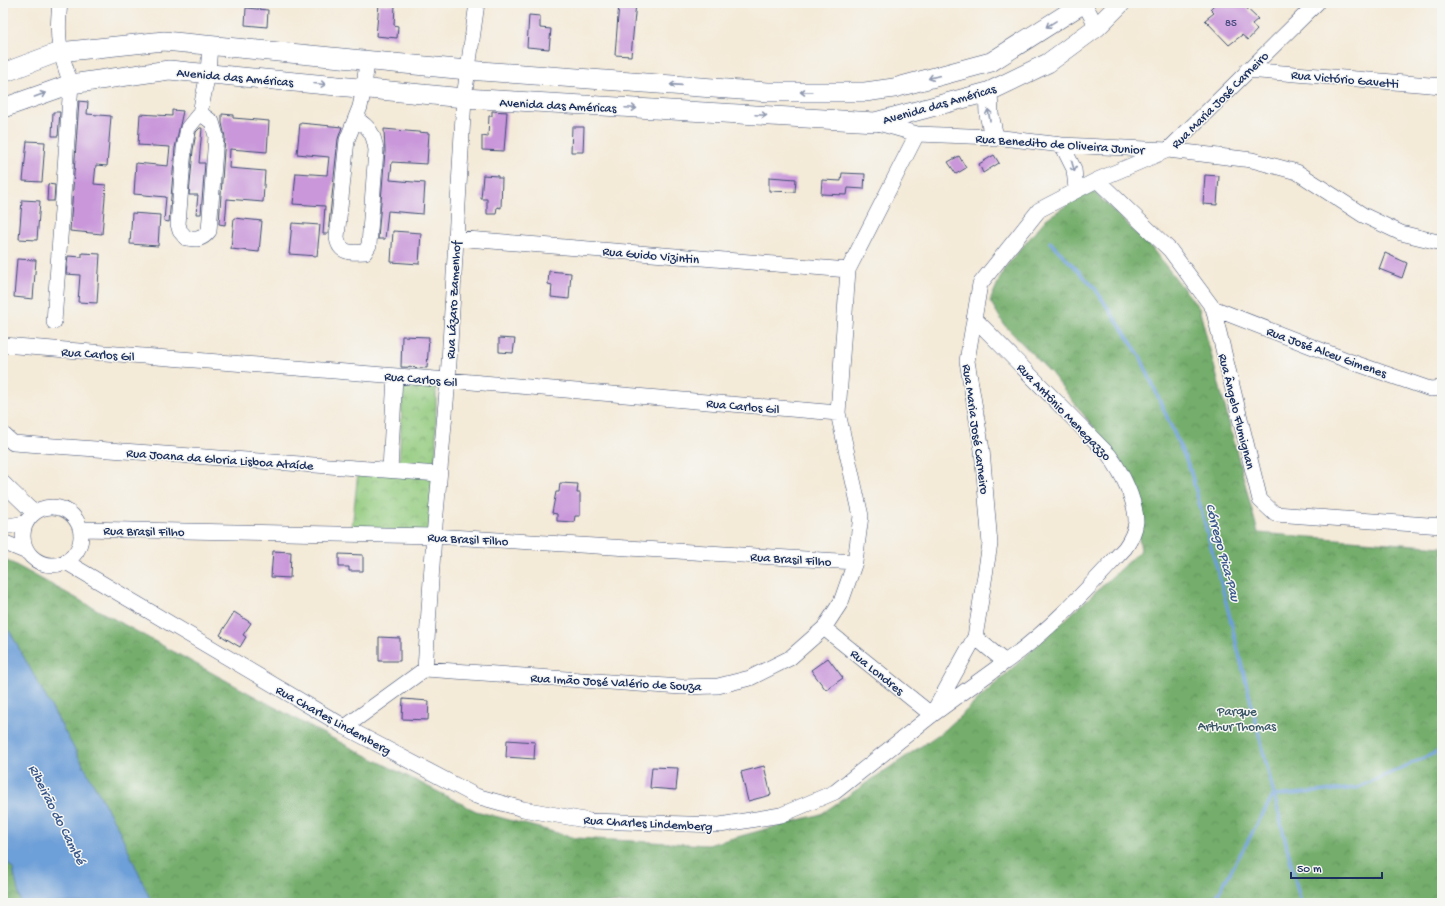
<svg xmlns="http://www.w3.org/2000/svg" width="1445" height="906" viewBox="0 0 1445 906" font-family="'Gochi Hand',sans-serif">
<style>
.forest{fill:url(#forest-crowns);stroke:#486e65}
.park{fill:url(#park-crowns);stroke:#567c6e}
.water{fill:#6d9fd8;stroke:#44679b}
.lines{fill:none;stroke-linecap:round;stroke-linejoin:round}
.stream{stroke:#6d9fd8;stroke-width:3.5}
.building{fill:#c997da}
.minor-casing{stroke:#3c4b70;stroke-width:16}
.major-casing{stroke:#3c4b70;stroke-width:20}
.minor{stroke:#fff;stroke-width:15}
.major{stroke:#fff;stroke-width:19}
.oneway{stroke:#8d97ae}
.labels{text-anchor:middle;stroke-width:3;stroke-linejoin:round;paint-order:stroke}
.number-label{font-size:11px;fill:#46497d}
.street-label{font-size:13px;fill:#1b2f5e;stroke:#f6f6f2}
.park-label{font-size:13px;fill:#395666;stroke:#f6f6f2}
.water-label{font-size:14px;font-style:italic;fill:#385689;stroke:#f6f6f2}
</style>
<defs>
<pattern id="forest-crowns" width="20" height="18" patternUnits="userSpaceOnUse"><rect width="20" height="18" fill="#75ae6c"/><path d="M2 6a3 3 0 1 1 6 0M12 15a3 3 0 1 1 6 0" fill="none" stroke="#5f8e5c"/></pattern>
<pattern id="park-crowns" width="20" height="18" patternUnits="userSpaceOnUse"><rect width="20" height="18" fill="#92ca7d"/><path d="M2 6a3 3 0 1 1 6 0M12 15a3 3 0 1 1 6 0" fill="none" stroke="#76a46a"/></pattern>
</defs>
<rect width="100%" height="100%" fill="#f6f6f2"/>
<filter id="ink" filterUnits="userSpaceOnUse"><feTurbulence type="fractalNoise" baseFrequency=".025" numOctaves="2"/><feDisplacementMap in="SourceGraphic" scale="8" xChannelSelector="R" yChannelSelector="G"/><feConvolveMatrix kernelMatrix="1 2 1 2 8 2 1 2 1" color-interpolation-filters="sRGB"/></filter>
<filter id="wash" filterUnits="userSpaceOnUse"><feTurbulence type="fractalNoise" baseFrequency=".012" numOctaves="4" result="noise"/><feDisplacementMap in="SourceGraphic" scale="16" xChannelSelector="R" yChannelSelector="G"/><feGaussianBlur stdDeviation="0.9" result="paint"/><feColorMatrix in="noise" values="0 0 0 0 0 0 0 0 0 0 0 0 0 0 0 0 0 1.4 0 .05"/><feComposite in="paint" operator="in"/></filter>
<g filter="url(#wash)">
<rect width="100%" height="100%" fill="#f4ead8"/>
<!-- forest -->
<path class="forest" d="M1091,189L1150,246L1199,308L1258,533L1442,547V903H3V558L316,730L476,811L576,838L708,845L821,814L945,730L1141,550L1128,472L1052,374L1005,326L990,301L1004,269L1046,219Z"/>
<!-- park -->
<path class="park" d="M403,384L436,385V469L399,465Z
M358,472L433,477L430,533L352,528Z"/>
<!-- water -->
<path class="water" d="M3,626L10,632L120,832L152,903H21L13,869L3,857Z"/>
<g class="lines">
<!-- stream -->
<path class="stream" d="M1050,242L1094,287L1140,356L1190,469L1224,594L1301,903
M1213,903L1273,796L1357,788L1442,750"/>
</g>
<g id="blocks">
<!-- building -->
<path class="building" d="M619,3H636L631,56L615,55Z
M1216,3H1241L1258,19L1252,24L1257,30L1248,40L1242,35L1229,45L1205,20L1214,13L1210,9Z
M379,4L395,5L394,25L398,26L397,38L376,36Z
M246,8L268,10L267,27L245,25Z
M529,15L540,16V28L551,29L549,49L527,47Z
M79,101L88,102L87,114L111,116L107,166L96,165L94,184L106,185L102,234L70,231Z
M172,110L183,111L175,148L169,222L164,221L166,197L134,194L136,163L168,166L170,147L138,145L140,114L172,116Z
M492,111L507,112L504,151L482,150V136L488,137L489,116H492Z
M53,112H60L58,136H52Z
M222,114L233,115V118L269,121L267,152L230,149L229,168L265,171L263,202L227,199L225,225L219,224L225,137L222,123Z
M300,123L342,127L338,139L328,234H323L325,206L293,204L296,173L327,175L329,157L297,154Z
M572,127H584L583,152H571Z
M200,128H202L199,163H205L201,214H196L198,195H189L193,150L196,132Z
M384,129L429,133L427,164L392,162L390,180L425,183L423,214L388,211L385,239H378L385,151Z
M27,141L45,142L42,182L23,181Z
M994,155L999,163L983,173L979,164Z
M959,156L966,168L956,174L948,162Z
M842,173L865,174L864,189L848,188L847,195L821,194L822,180L841,181Z
M483,175L498,176V178H502L501,208L497,207L496,214H487V199H481Z
M1205,175L1219,176L1217,205L1203,204Z
M769,177L796,179L795,192L769,191Z
M48,184L55,185L54,201H47Z
M22,200L40,201L37,240L19,239Z
M132,213L160,215L158,246L130,244Z
M234,218L262,221L259,252L231,249Z
M292,223L320,225L317,256L289,254Z
M393,231L421,233L419,264L391,262Z
M82,253L100,254L97,303L78,302L80,275L66,274L68,256L82,257Z
M1385,253L1407,263L1402,278L1379,269Z
M17,259L36,260L33,299L14,297Z
M549,271L571,273L569,299L551,297L552,285L548,284Z
M402,336L429,337L427,368L401,367Z
M499,338L515,339L513,353L499,352Z
M560,483L578,484L577,493H580V516H575L574,522L557,521V514L552,513L556,492H559Z
M273,551L291,552L290,578L271,577Z
M339,554L363,555V571H349V567H339Z
M234,612L251,623L243,635L246,637L240,647L220,635Z
M379,637L400,638V661H379Z
M828,658L843,678L826,690L811,670Z
M403,699L429,701L428,720L402,719Z
M507,740L535,742L534,759L506,757Z
M764,766L771,795L748,801L741,772Z
M652,767L678,768L676,790L650,788Z"/>
</g>
</g>
<g filter="url(#ink)">
<use href="#blocks" fill-opacity="0" stroke="#3c4b70" stroke-width="1"/>
<g class="lines">
<defs>
<path id="minor" d="M1084,3L1097,27
M1247,70L1442,86
M200,113L212,122L216,136L209,231C202,240 196,240 186,238L180,231L178,224L184,149L188,128L200,113L208,73L210,45
M356,119C370,127 374,135 376,150L369,245L365,252C352,253 339,254 337,237L347,140L360,107L364,88L367,60
M875,122L917,134L994,137L1062,145L1168,150L1252,160L1297,172L1363,215L1401,233L1442,243
M1062,145L1074,169L1076,189
M1097,180L1170,250L1213,308L1260,500L1275,514L1442,526
M455,238L848,270
M1213,308L1349,361L1430,389L1442,388
M974,318L1109,455C1122,473 1136,500 1136,522C1135,531 1130,541 1125,548C1087,589 1051,630 1005,662L975,637
M54,322L71,84C59,50 56,39 60,3
M3,345L448,380L838,413
M3,434L13,443L439,474
M390,470L395,376
M3,483L34,513
M23 536a29 29 0 1 1 58 0a29 29 0 1 1-58 0Z
M3,527L25,523
M81,529L434,536L855,562
M3,542L27,552
M66,562L345,727L476,796L523,809L590,821L720,825L781,815L835,792L932,715L1005,662
M824,628L932,715
M425,669L434,536L448,380L464,98L477,3
M934,711L975,637L990,544L982,450L967,361L980,284L1039,210L1097,180L1168,150L1317,3
M345,727L425,669L681,687L718,686L750,678L790,658L824,628L841,602L855,562L861,516L838,413L848,270L917,134"/>
<path id="major" d="M3,73L59,52L164,41L467,70L768,92H865L894,88L991,62L1084,3
M988,92L989,114L994,137
M3,108L71,84L169,70L464,98L875,122L988,92L1048,63L1097,27L1121,3"/>
</defs>
<!-- minor casing -->
<use href="#minor" class="minor-casing"/>
<!-- major casing -->
<use href="#major" class="major-casing"/>
<!-- minor -->
<use href="#minor" class="minor"/>
<!-- major -->
<use href="#major" class="major"/>
</g>
<!-- one-way arrows -->
<defs><path id="oneway-shaft" d="M-6 0H5M1.5-3L5.5 0L1.5 3" fill="none" stroke-width="1.6" stroke-linecap="round" stroke-linejoin="round"/></defs>
<g class="oneway">
<use href="#oneway-shaft" transform="translate(1051 24) rotate(148)"/>
<use href="#oneway-shaft" transform="translate(934 77) rotate(165)"/>
<use href="#oneway-shaft" transform="translate(320 84) rotate(5)"/>
<use href="#oneway-shaft" transform="translate(676 85) rotate(-176)"/>
<use href="#oneway-shaft" transform="translate(806 92) rotate(-180)"/>
<use href="#oneway-shaft" transform="translate(40 95) rotate(-20)"/>
<use href="#oneway-shaft" transform="translate(631 108) rotate(3)"/>
<use href="#oneway-shaft" transform="translate(761 115) rotate(3)"/>
<use href="#oneway-shaft" transform="translate(989 115) rotate(-100)"/>
<use href="#oneway-shaft" transform="translate(1073 166) rotate(74)"/>
</g>
</g>
<g class="labels">
<!-- number labels -->
<g class="number-label">
<text x="1231" y="26">85</text>
</g>
<!-- street labels -->
<g class="street-label">
<text transform="translate(235 76) rotate(5)" y="5">Avenida das Américas</text>
<text transform="translate(1345 78) rotate(5)" y="5">Rua Victório Gavetti</text>
<text transform="translate(1219 99) rotate(-45)" y="5">Rua Maria José Carneiro</text>
<text transform="translate(939 103) rotate(-16)" y="5">Avenida das Américas</text>
<text transform="translate(558 104) rotate(3)" y="5">Avenida das Américas</text>
<text transform="translate(1060 143) rotate(4)" y="5">Rua Benedito de Oliveira Junior</text>
<text transform="translate(651 254) rotate(5)" y="5">Rua Guido Vizintin</text>
<text transform="translate(452 300) rotate(-87)" y="5">Rua Lázaro Zamenhof</text>
<text transform="translate(1327 351) rotate(20)" y="5">Rua José Alceu Gimenes</text>
<text transform="translate(98 353) rotate(4)" y="5">Rua Carlos Gil</text>
<text transform="translate(421 378) rotate(5)" y="5">Rua Carlos Gil</text>
<text transform="translate(743 405) rotate(5)" y="5">Rua Carlos Gil</text>
<text transform="translate(1065 411) rotate(46)" y="5">Rua Antônio Menegazzo</text>
<text transform="translate(1238 411) rotate(76)" y="5">Rua Ângelo Flumignan</text>
<text transform="translate(977 429) rotate(82)" y="5">Rua Maria José Carneiro</text>
<text transform="translate(220 458) rotate(4)" y="5">Rua Joana da Gloria Lisboa Ataíde</text>
<text transform="translate(144 530) rotate(1)" y="5">Rua Brasil Filho</text>
<text transform="translate(468 538) rotate(3)" y="5">Rua Brasil Filho</text>
<text transform="translate(791 558) rotate(4)" y="5">Rua Brasil Filho</text>
<text transform="translate(878 671) rotate(39)" y="5">Rua Londres</text>
<text transform="translate(616 681) rotate(3)" y="5">Rua Imão José Valério de Souza</text>
<text transform="translate(334 719) rotate(29)" y="5">Rua Charles Lindemberg</text>
<text transform="translate(648 822) rotate(3)" y="5">Rua Charles Lindemberg</text>
</g>
<!-- park labels -->
<g class="park-label">
<text x="1237" y="715">Parque<tspan x="1237" dy="15">Arthur Thomas</tspan></text>
</g>
<!-- water labels -->
<g class="water-label">
<text transform="translate(1224 552) rotate(75)" y="5">Córrego Pica-Pau</text>
<text transform="translate(58 814) rotate(63)" y="5">Ribeirão do Cambé</text>
</g>
</g>
<!-- margin -->
<rect width="1445" height="906" fill="none" stroke="#f6f6f2" stroke-width="16"/>
<!-- scale -->
<path d="M1291 872v6h91v-6" fill="none" stroke="#1b2f5e" stroke-width="2"/>
<text x="1297" y="872" font-size="12" fill="#1b2f5e" stroke="#f6f6f2" stroke-width="3" paint-order="stroke">50 m</text>
</svg>
